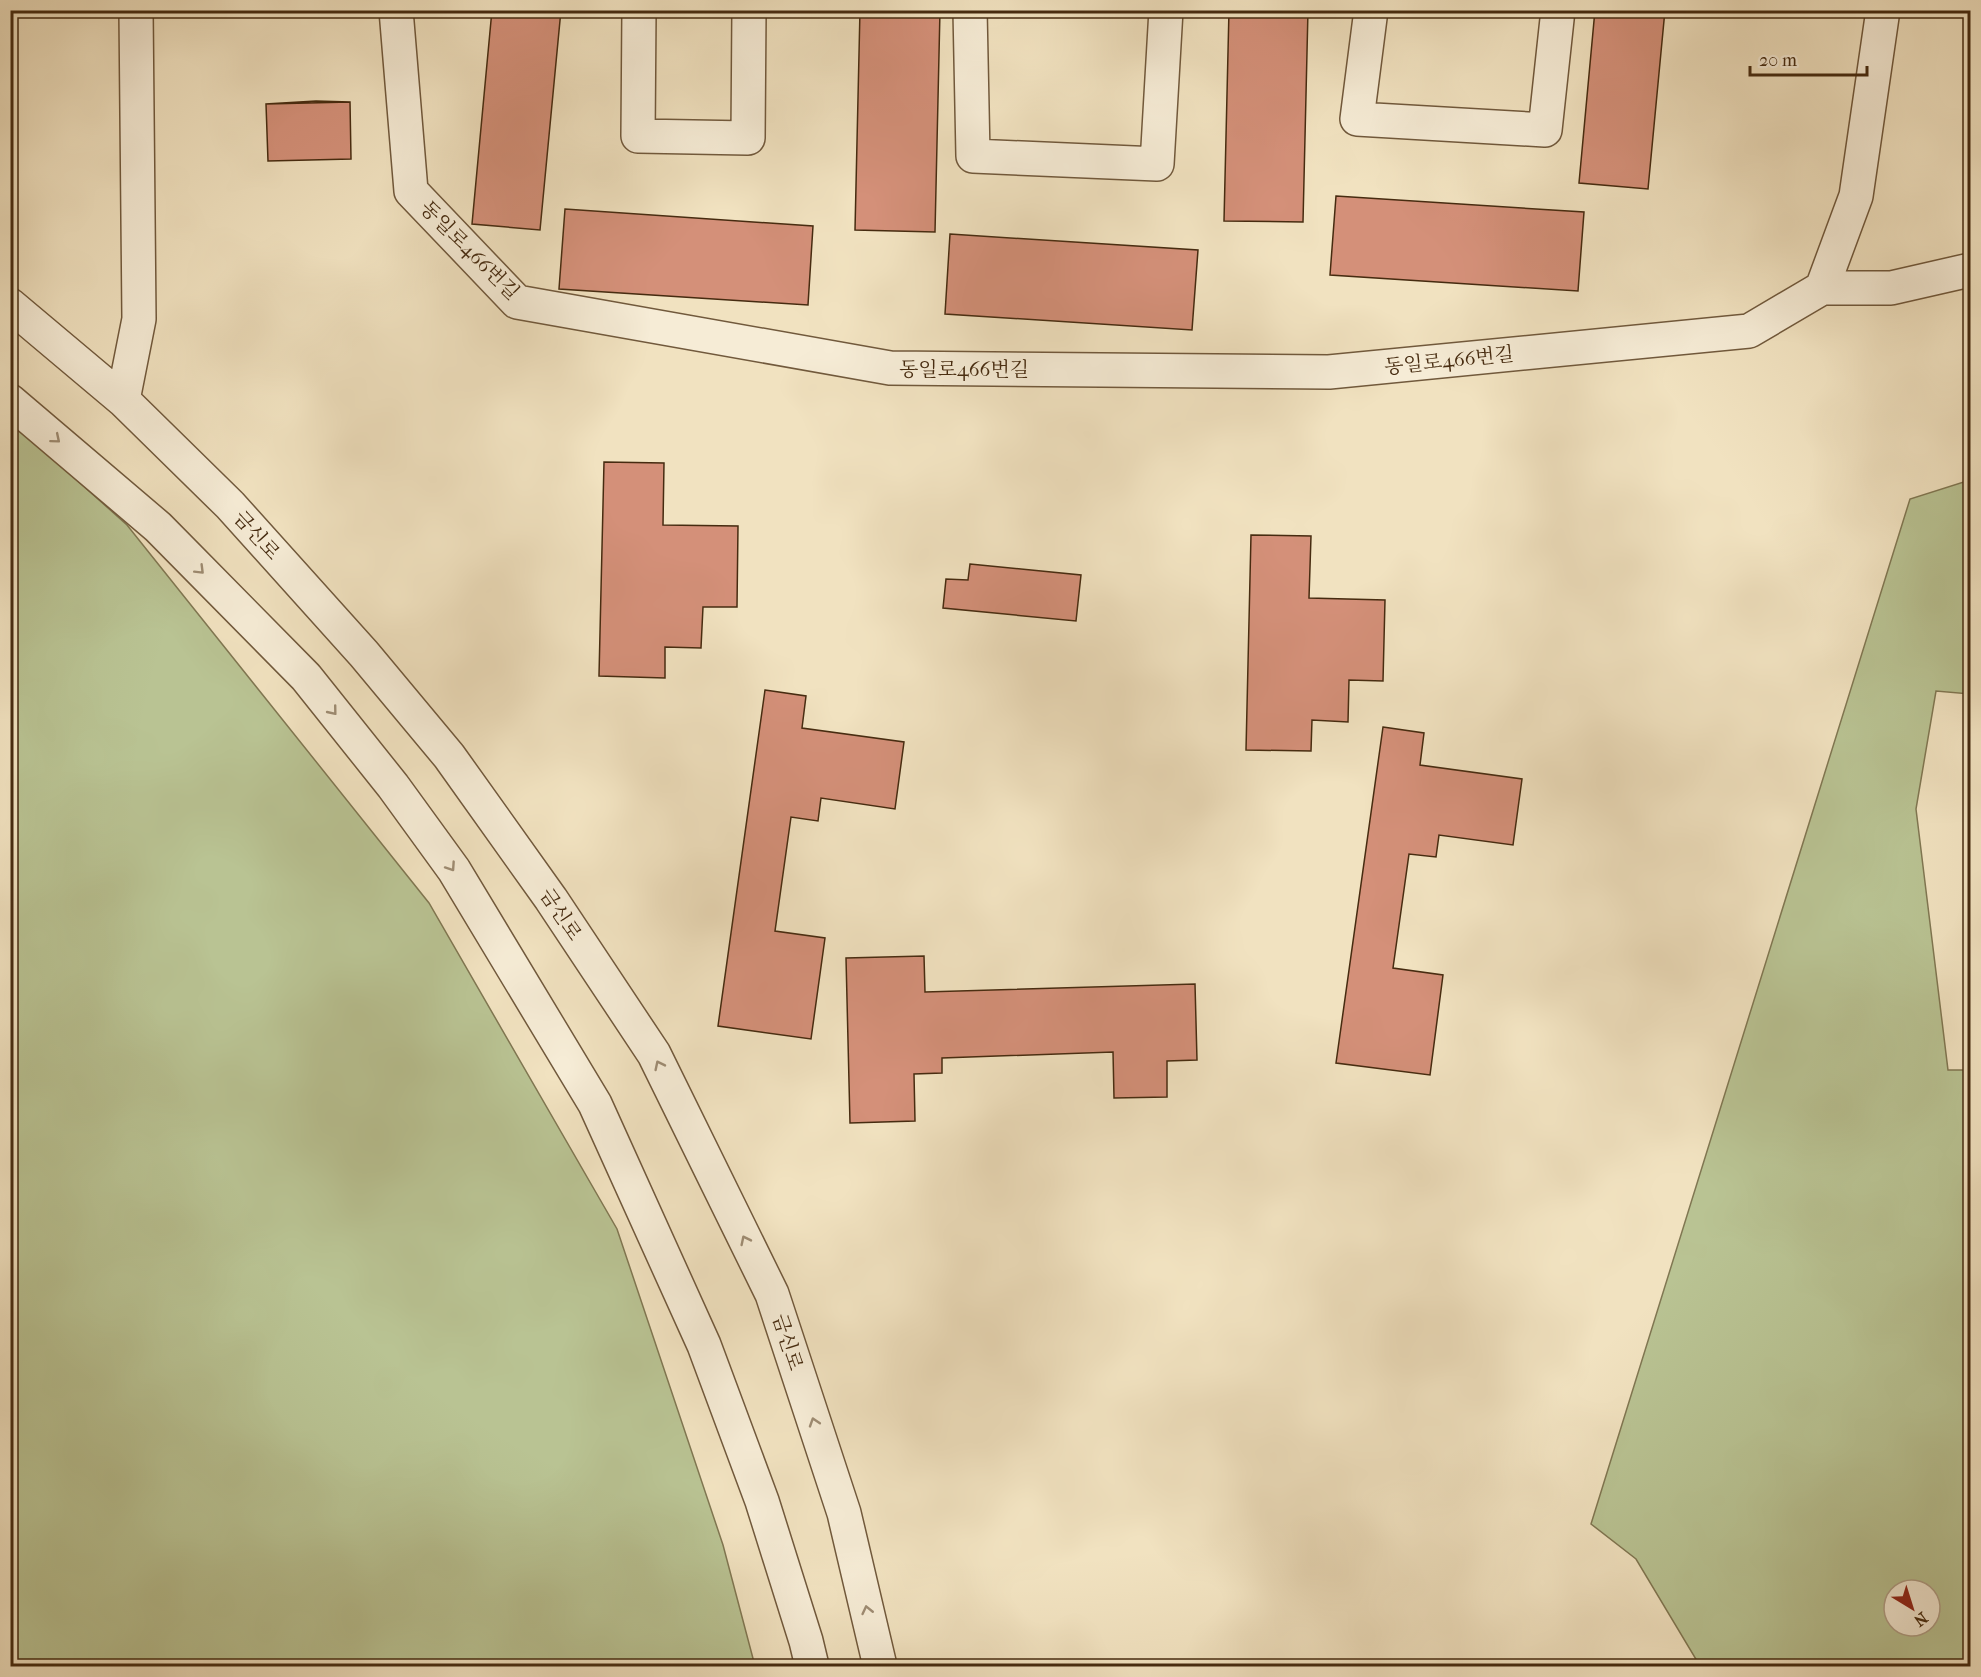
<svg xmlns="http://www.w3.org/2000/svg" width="1981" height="1677" viewBox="0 0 1981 1677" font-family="'IM FELL French Canon','Noto Serif KR',serif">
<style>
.green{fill:#b9c393;stroke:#807752;stroke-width:1.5;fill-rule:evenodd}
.building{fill:#d49079;stroke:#462b10;stroke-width:1.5}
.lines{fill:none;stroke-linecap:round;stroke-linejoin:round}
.minor-casing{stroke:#71593c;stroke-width:36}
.minor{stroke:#f6ecd6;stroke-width:33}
.oneway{stroke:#9e8c73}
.labels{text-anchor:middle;stroke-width:4.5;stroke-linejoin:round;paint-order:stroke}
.street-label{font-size:20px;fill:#462b10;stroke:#f6ecd6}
</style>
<rect width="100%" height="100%" fill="#f1e2c0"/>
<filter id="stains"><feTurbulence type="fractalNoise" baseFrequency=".00333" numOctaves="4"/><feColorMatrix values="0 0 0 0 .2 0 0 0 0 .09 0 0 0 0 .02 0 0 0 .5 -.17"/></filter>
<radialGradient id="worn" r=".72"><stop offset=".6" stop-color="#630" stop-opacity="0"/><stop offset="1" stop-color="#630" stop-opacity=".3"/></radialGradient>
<!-- green -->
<path class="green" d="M10,420L127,525L429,903L617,1229L723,1545L755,1666H11Z
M1970,480V694L1936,691L1916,809L1948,1070H1970V1661L1963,1666H1700L1636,1559L1591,1524L1910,499ZM1894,1590H1930V1626H1894Z"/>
<!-- building -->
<path class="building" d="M492,10H561L540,230L472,224Z
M860,10H940L935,232L855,230Z
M1229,10H1308L1303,222L1224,221Z
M1595,10H1665L1648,189L1579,183Z
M316,101L350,102L351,159L268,161L266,104Z
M350,102L351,159L268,161L266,104Z
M1336,196L1584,212L1578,291L1330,275Z
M565,209L813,226L808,305L559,289Z
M950,234L1198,250L1192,330L945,314Z
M604,462L664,463L663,525L738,526L737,607H703L701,648L665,647V678L599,676Z
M1251,535L1311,536L1309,598L1385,600L1383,681L1349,680L1348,722L1312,720L1311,751L1246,750Z
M970,564L1081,575L1076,621L943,608L946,579L968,580Z
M765,690L806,696L802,728L904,742L895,809L821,798L818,821L791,817L775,931L825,938L811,1039L718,1026Z
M1383,727L1424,733L1420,765L1522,779L1513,845L1439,835L1436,857L1409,854L1393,968L1443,975L1430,1075L1336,1063Z
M924,956L925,992L1195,984L1197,1060L1167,1061V1097L1114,1098L1113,1052L942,1058V1073L914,1074L915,1121L850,1123L846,958Z"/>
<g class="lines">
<defs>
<path id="minor" d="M396,10L411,191L517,302L890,368L1329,372L1749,331L1822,288L1856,196L1883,10
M639,10L638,136L748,138L749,10
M970,10L973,156L1157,164L1166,10
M1371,10L1357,119L1545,130L1558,10
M1822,288H1891L1970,270
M10,305L123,400L230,505L364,654L449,756L551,899L654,1054L772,1294L844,1513L880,1666
M123,400L139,319L136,10
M10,401L158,527L306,677L393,786L454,870L595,1104L704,1345L762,1501L806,1641L812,1666"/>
</defs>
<!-- minor casing -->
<use href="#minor" class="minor-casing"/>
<!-- minor -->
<use href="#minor" class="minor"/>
</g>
<!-- one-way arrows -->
<defs><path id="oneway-chevron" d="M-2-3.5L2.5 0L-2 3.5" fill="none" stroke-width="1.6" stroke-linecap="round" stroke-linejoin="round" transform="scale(1.5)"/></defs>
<g class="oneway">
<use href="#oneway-chevron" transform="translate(56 439) rotate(40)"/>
<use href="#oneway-chevron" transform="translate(200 570) rotate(45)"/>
<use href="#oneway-chevron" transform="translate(333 711) rotate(51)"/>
<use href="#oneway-chevron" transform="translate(451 867) rotate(56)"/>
<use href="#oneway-chevron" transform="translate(659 1065) rotate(-116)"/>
<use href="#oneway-chevron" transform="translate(745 1240) rotate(-116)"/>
<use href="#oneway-chevron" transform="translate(814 1422) rotate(-108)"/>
<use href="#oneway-chevron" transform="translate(867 1610) rotate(-103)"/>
</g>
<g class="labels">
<!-- street labels -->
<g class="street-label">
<text transform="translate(470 250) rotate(45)" y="7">동일로466번길</text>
<text transform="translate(1449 360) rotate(-6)" y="7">동일로466번길</text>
<text x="964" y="376">동일로466번길</text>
<text transform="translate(257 535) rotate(48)" y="7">금신로</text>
<text transform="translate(561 914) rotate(56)" y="7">금신로</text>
<text transform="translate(788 1342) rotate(72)" y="7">금신로</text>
</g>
</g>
<!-- margin -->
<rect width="1981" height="1677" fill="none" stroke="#f1e2c0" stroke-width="36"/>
<rect x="12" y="12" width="1957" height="1653" fill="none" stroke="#462b10" stroke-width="3"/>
<rect x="18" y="18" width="1945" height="1641" fill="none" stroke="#462b10" stroke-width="1.5"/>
<!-- north arrow -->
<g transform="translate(1912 1608) rotate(142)"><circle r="28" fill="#f6ecd6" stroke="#b09f87" stroke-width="1.5"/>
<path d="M0-4.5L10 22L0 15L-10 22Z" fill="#8f2418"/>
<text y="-9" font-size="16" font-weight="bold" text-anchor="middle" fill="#462b10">N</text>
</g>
<!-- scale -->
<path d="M1750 66v9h117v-9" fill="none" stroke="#462b10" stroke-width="3"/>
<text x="1759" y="66" font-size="18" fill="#462b10" stroke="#f6ecd6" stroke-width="4.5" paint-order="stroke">20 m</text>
<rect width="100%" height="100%" filter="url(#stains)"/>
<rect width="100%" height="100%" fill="url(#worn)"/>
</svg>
